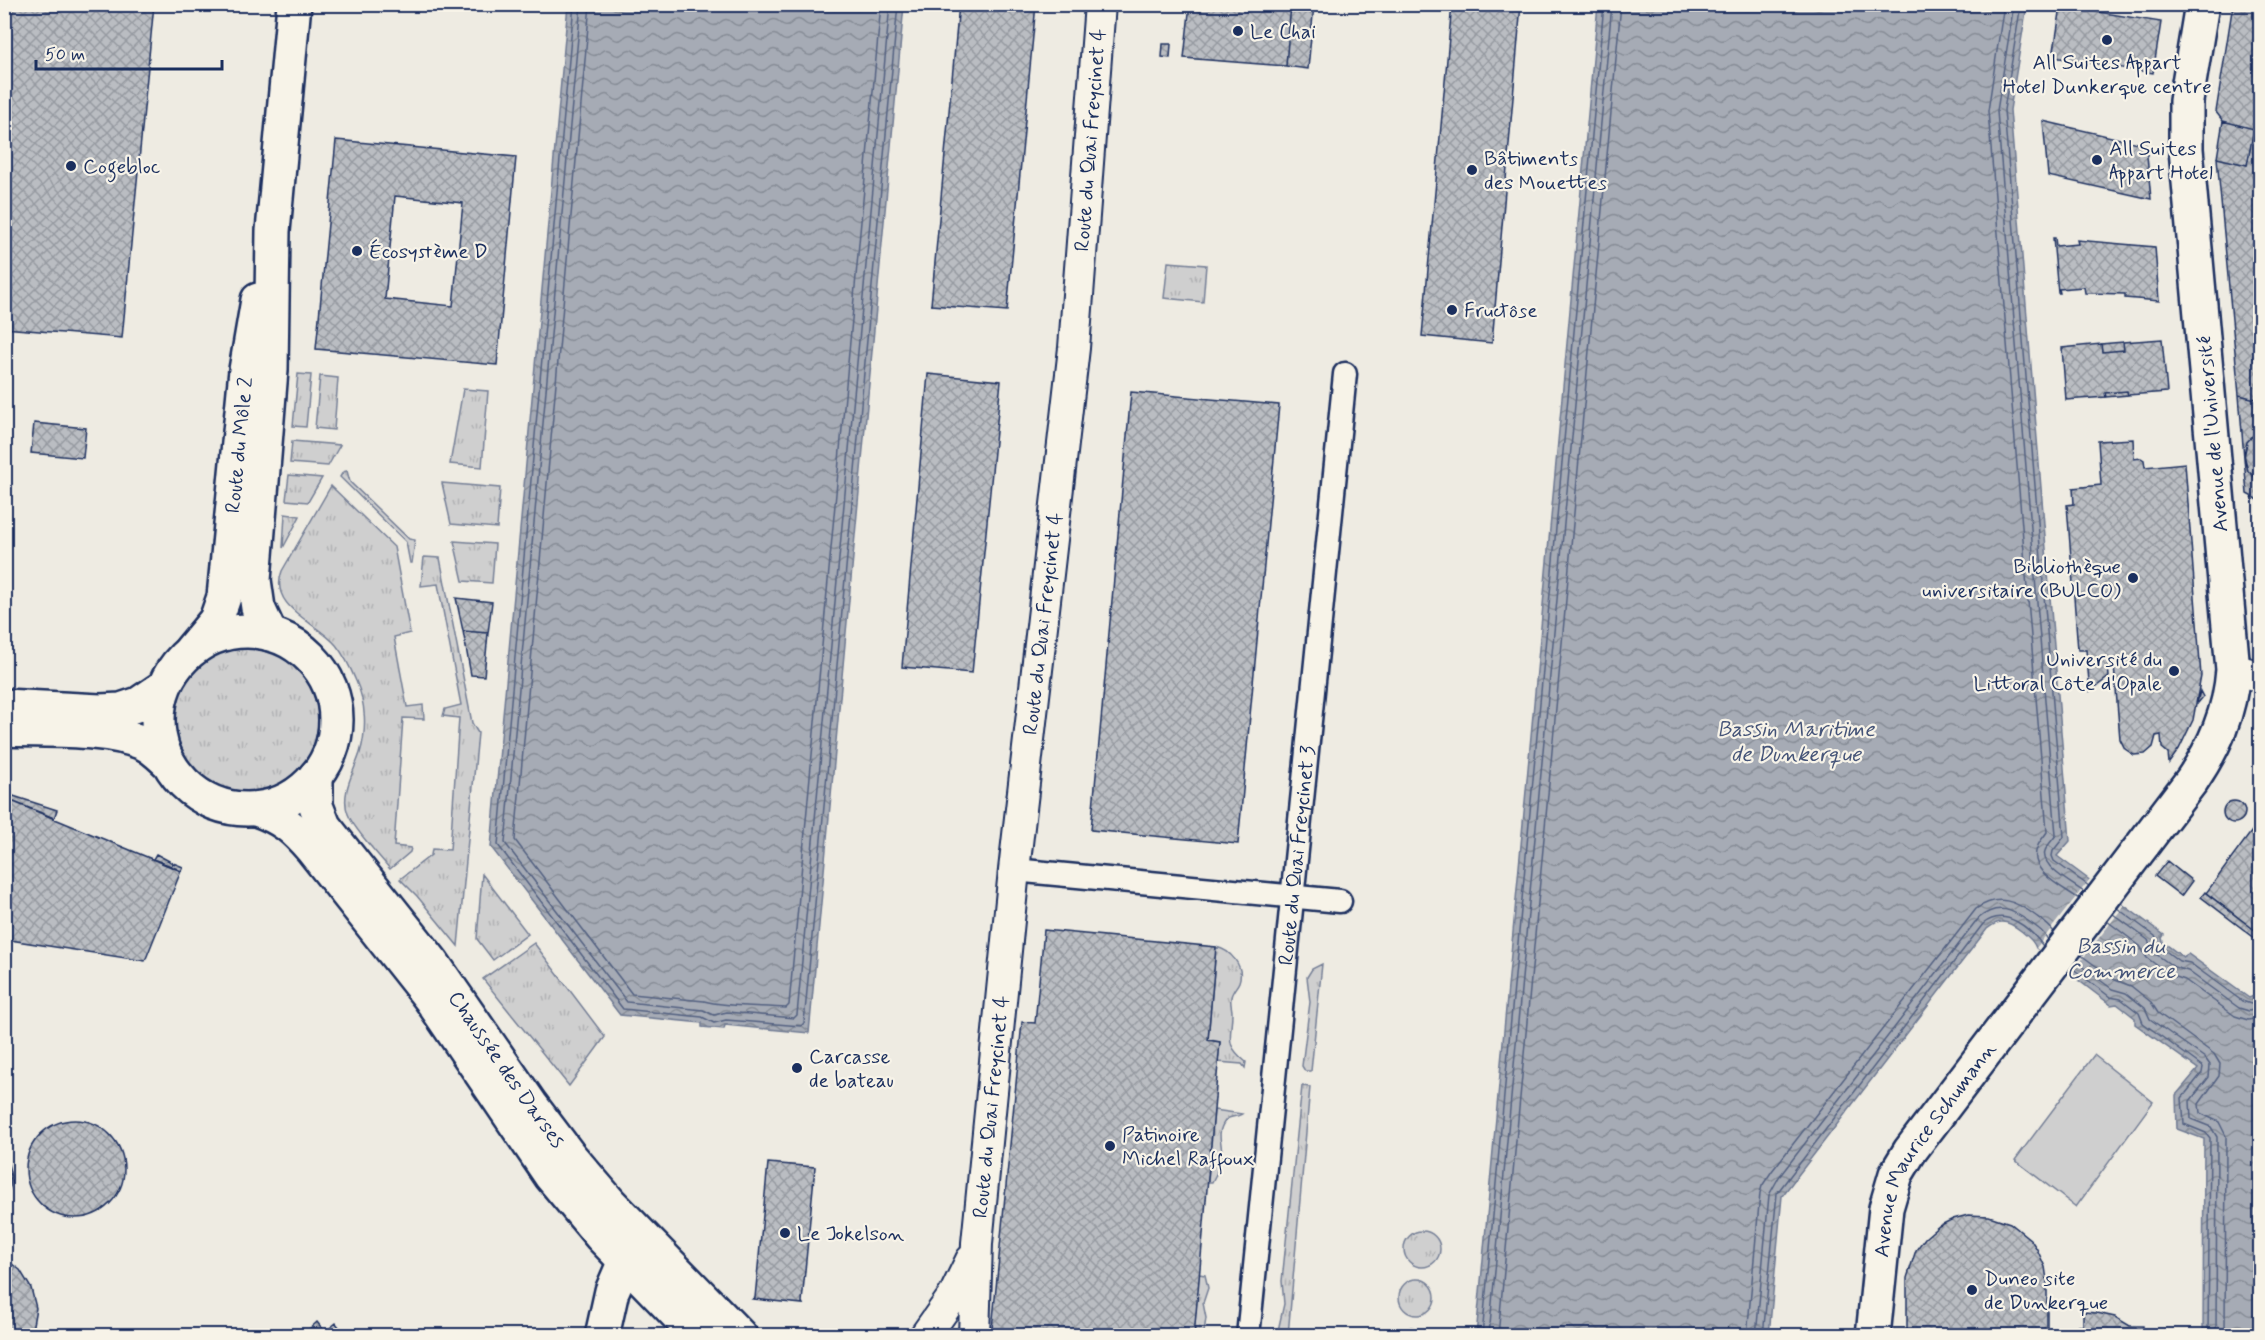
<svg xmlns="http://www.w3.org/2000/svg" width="2265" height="1340" viewBox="0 0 2265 1340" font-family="Mynerve,sans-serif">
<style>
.grass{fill:url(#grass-tufts);stroke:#757f96;stroke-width:1.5}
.green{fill:#cfcfcf;stroke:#757f96;stroke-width:1.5}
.water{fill:url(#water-waves);stroke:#6e7992;stroke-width:1.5}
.pier{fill:#eeebe2}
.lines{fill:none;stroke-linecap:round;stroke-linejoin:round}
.shore{stroke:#536181;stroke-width:1.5}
.building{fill:url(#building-cross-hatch);stroke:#1b2f5e;stroke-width:1.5;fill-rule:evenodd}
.pedestrian-casing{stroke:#1b2f5e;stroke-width:27}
.minor-casing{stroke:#1b2f5e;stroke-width:34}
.tertiary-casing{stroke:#1b2f5e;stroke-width:38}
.secondary-casing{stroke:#1b2f5e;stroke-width:38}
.primary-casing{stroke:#1b2f5e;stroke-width:38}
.pedestrian{stroke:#f7f3e8;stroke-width:22}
.minor{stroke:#f7f3e8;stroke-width:30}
.tertiary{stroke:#f7f3e8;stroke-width:33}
.secondary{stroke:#f7f3e8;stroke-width:33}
.primary{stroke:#f7f3e8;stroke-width:33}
.poi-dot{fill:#1b2f5e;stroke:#f7f3e8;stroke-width:2}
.labels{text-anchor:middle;stroke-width:4.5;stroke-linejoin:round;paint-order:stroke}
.poi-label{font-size:21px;fill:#1b2f5e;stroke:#f7f3e8;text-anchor:start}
.street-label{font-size:21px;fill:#1b2f5e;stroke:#f7f3e8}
.water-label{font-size:22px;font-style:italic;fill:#455478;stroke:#f7f3e8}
</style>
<defs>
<pattern id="grass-tufts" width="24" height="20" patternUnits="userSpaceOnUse" patternTransform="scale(1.5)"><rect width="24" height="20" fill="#cfcfcf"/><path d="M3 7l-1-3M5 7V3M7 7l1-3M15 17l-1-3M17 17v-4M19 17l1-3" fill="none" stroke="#b1b2b4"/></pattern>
<pattern id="water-waves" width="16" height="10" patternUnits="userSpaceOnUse" patternTransform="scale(1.5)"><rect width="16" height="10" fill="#a6abb5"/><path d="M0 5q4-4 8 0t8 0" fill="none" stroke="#868c96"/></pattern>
<pattern id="building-cross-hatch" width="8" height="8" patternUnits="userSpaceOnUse" patternTransform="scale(1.5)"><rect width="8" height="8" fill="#babdc2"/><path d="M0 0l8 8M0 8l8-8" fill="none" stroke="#969aa1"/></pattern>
</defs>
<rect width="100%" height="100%" fill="#eeebe2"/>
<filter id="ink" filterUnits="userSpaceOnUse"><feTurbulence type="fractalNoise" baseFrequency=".0167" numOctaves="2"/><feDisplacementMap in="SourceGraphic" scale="12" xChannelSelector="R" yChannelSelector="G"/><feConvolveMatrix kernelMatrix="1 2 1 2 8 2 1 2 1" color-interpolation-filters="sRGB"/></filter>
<g filter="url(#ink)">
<!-- grass -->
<path class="grass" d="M1168,262L1206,265L1203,302L1164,298Z
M298,374L311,375L306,427L293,426Z
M320,376L338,378L334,430L315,428Z
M463,389L488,391L482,467L450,464Z
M292,441L340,445L328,466L290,463Z
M347,471L350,482L409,539L415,540L412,563H410L406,542L340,477L343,472Z
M289,475L322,478L308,502L286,500Z
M442,483L500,488L497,528L451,524Z
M331,486L394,547L410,633L394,637L407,707L423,705L424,719L403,718L394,846L411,848L410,852L390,869C379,855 354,830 348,814C340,794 354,772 360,753C367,730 366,703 356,681C351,669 345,656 336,645C317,622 268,608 282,571Z
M285,514L300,516L283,548Z
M454,541L495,544L492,583L463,581Z
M424,557L440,558L472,723L478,733L458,946L417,896L400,879L431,855L432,849L450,850L459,718L443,716L445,709L461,705L438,584L421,586Z
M172 720a73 73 0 1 1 146 0a73 73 0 1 1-146 0Z
M482,874L528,934L493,960L477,939Z
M534,943L605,1037L569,1086L483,979Z
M1216,947C1230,950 1245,966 1239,982C1237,987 1231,992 1231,998C1230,1003 1232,1008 1232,1012C1232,1038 1223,1043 1246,1062L1245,1068L1242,1064L1218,1062L1220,1042L1208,1040Z
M1322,964L1311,1071H1305L1302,1066L1310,1002L1307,977L1312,969Z
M1302,1086L1310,1087L1288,1335H1277L1284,1304L1282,1281Z
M1214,1110L1242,1114C1237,1118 1229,1115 1225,1121C1216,1133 1222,1142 1222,1154C1221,1165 1217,1173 1212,1182H1208Z
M1404 1249a18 18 0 1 1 36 0a18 18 0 1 1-36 0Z
M1199,1274L1205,1275L1208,1288L1203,1303L1206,1318L1204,1332L1194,1334Z
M1399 1297a18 18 0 1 1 36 0a18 18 0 1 1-36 0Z
M1411,1327L1419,1329L1428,1335H1397L1402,1330Z
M1000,1330L1055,1335H1001Z"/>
<!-- green -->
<path class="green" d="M2094,1055L2153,1102L2076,1207L2015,1160Z"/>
<!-- water -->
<path class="water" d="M568,5H904L809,1033L725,1025L724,1029L702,1027V1023L620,1015L491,847Z
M1598,5H2027L2010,110L2070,841L2057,856L2164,935L2162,938L2163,942L2183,957L2188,954L2249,998L2254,996L2260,988V1335H2203L2204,1139L2177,1129L2176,1095L2198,1069L2135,1024V1018L2117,1004L2111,1005L2036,948C2033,939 2012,921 2001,922C1996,922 1991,926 1987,929L1782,1196L1769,1335L1476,1336Z"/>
<!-- pier -->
<path class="pier" d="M2090,879L2124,906L2070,975L2036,948Z"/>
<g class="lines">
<!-- shore -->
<path class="shore" d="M574,4L498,845L623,1009L702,1017L714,1023L726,1020L801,1026L804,1023L898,4
M581,4L505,843L627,1002L703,1010L714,1015L727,1012L794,1018L797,1015L890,4
M590,4L515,840L632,994L704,1001C727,1007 761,1006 786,1008L789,1005L881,4
M2004,4L1988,111L2047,832C2044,837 2039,841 2037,848C2028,872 2063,887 2079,899
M2014,4L1997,111L2056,835C2053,840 2047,845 2045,851C2040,867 2073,884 2084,892
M2021,4L2004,110L2064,837L2053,851L2052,856L2054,861L2089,886
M2117,908L2155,936L2159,946L2179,961L2190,963L2242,1001L2251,1004L2260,998
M2113,914L2148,940L2153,952L2174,967L2188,971L2239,1008L2249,1011L2260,1008
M2107,921L2140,946L2147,958L2170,975L2185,980L2235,1016L2248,1020L2260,1018
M2081,955L2115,980L2131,986L2151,1002L2158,1013L2214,1054L2220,1064L2219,1076L2199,1104L2200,1113L2219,1122L2226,1136L2225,1336
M2076,962L2112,989L2126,993L2145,1008L2150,1019L2205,1058L2210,1065L2209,1077L2190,1101L2191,1119L2211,1127L2217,1137L2216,1336
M2072,968L2110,997L2121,999L2139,1013L2143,1023L2203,1067L2202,1073L2182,1098L2184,1124L2206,1133L2210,1138L2208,1336
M1482,1336L1604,4
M1489,1336L1612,4
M1498,1336L1621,4
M1747,1336L1760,1193L1762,1186L1772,1171L1976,909C1998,893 2016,901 2036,916C2043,921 2049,925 2054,932
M1756,1336L1769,1195L1779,1177L1979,918C1998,902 2013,910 2031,923C2038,928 2044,932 2048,940
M1763,1336L1777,1193L1983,924C2005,906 2030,928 2043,946"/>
</g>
<!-- building -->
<path class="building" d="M4,4H154L122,338L4,328Z
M959,4H1036L1007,311L931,305Z
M1190,4H1291L1286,66L1184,58Z
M1291,4H1314L1308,69L1286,66Z
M1452,4H1521L1492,343L1422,336Z
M2233,4H2260V400L2239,395L2217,158L2247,165L2254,129L2223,121L2216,112Z
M2061,6L2161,22L2153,73L2053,57Z
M1163,44H1171L1170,58L1162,57Z
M2043,121L2146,145L2151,199L2048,176Z
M2223,121L2254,129L2247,165L2217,158Z
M336,140L516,157L497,365L316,349ZM395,196L463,203L453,306L385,299Z
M2053,238H2055L2056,246L2078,244L2077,240L2155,247L2159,301L2125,298V294L2085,293L2084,287L2059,289L2060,293H2058Z
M2162,339L2167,392L2128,395L2127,391L2105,393L2106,397L2066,400L2062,348L2101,344L2102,352L2124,350L2123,342Z
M2123,342L2124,350L2102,352L2101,344Z
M928,374L1001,381L972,673L902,667Z
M2127,391L2128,395L2106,397L2105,393Z
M1131,392L1279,405L1238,844L1091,830Z
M2239,395L2260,400V428L2247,442L2244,458Z
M34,423L86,428L83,458L31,453Z
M2260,428V481L2248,471L2244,454L2247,442Z
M2133,439L2134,459L2141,458L2144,460L2145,467L2185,463L2201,676L2193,720L2179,749L2169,763L2168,753L2162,748L2161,735L2156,736L2153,747L2145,754L2134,755L2125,749L2120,739L2114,665H2108L2109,677L2090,691L2086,650H2078L2067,505L2074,504L2073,488L2101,485L2098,441Z
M2244,458L2248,471L2260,481V501L2247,494Z
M456,598L492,602L488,633L463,631Z
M463,631L488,633L484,676L471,675Z
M2200,691L2203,697L2198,703H2197Z
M4,793L57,810L54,818L4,798Z
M4,798L181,871L145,961L4,939Z
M2223 812a11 11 0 1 1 22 0a11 11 0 1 1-22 0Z
M2260,820V934L2206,893Z
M156,854L173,863L171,866L153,859Z
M2167,861L2192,881L2181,896L2155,876Z
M173,863L183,867L181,871L171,866Z
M2205,892L2260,934V942L2201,897Z
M1044,930L1216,947L1208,1040L1220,1042L1194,1336H1055L992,1329L1022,1022L1035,1023Z
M26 1169a49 49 0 1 1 98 0a49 49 0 1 1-98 0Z
M4,1148L11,1176L10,1186L4,1203Z
M768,1163L815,1167L802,1302L803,1304L753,1299L755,1298Z
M1968,1215L1989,1216L2010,1223L2031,1240L2037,1249L2045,1267L2047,1280V1336H1907V1278L1916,1250L1925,1238L1939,1226L1953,1219Z
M4,1258L20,1270L31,1288L36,1308L31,1336H4Z
M2083,1312L2097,1313L2115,1317L2130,1326H2143V1336H2080V1327L2078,1326H2083Z
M317,1322L325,1332L336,1323L346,1336H311L307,1331Z"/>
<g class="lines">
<defs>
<g id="pedestrian">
<path d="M1014,870L1340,901"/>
<path id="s1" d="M1248,1336L1345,374"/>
</g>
<g id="minor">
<path d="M2233,670L2260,676"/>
<path d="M925,1336L954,1295L971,1260"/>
<path id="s2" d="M974,1336L977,1243L1014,870L1074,348L1100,4"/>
</g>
<g id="tertiary">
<path d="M602,1336L612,1291L625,1261"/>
<path id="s3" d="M1873,1336L1886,1208L1896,1174L1910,1151L2192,780C2215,746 2230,712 2233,670L2186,149V101L2202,4"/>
</g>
<g id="secondary">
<path d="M270,634L258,608L254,580L271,370L273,231L294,4"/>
<path id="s4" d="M191,650L216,620L224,597L246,370L258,300"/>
<path id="s5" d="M316,776V806L324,826L432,962L531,1105L568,1154L610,1203L740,1336"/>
<path d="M256,809C282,818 294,828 312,849L430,998L551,1176L601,1236L698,1336"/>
</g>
<path id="primary" d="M158 720a89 89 0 1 1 178 0a89 89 0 1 1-178 0Z
M4,706L100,711L121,710L139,704L164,687
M4,729C45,731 107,727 143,743C153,747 161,756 169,763"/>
</defs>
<!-- pedestrian casing -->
<use href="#pedestrian" class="pedestrian-casing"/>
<!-- minor casing -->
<use href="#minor" class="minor-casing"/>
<!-- tertiary casing -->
<use href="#tertiary" class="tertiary-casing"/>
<!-- secondary casing -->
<use href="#secondary" class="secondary-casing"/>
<!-- primary casing -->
<use href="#primary" class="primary-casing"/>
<!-- pedestrian -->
<use href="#pedestrian" class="pedestrian"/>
<!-- minor -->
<use href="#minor" class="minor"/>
<!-- tertiary -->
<use href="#tertiary" class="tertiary"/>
<!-- secondary -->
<use href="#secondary" class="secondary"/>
<!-- primary -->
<use href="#primary" class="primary"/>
</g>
</g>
<!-- markers -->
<g class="poi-dot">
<circle cx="1238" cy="31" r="6"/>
<circle cx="2107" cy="40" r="6"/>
<circle cx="2097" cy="160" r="6"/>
<circle cx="71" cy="166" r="6"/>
<circle cx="1472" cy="170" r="6"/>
<circle cx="357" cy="251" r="6"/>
<circle cx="1452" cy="310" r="6"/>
<circle cx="2133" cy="578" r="6"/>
<circle cx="2174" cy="671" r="6"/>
<circle cx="797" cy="1068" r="6"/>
<circle cx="1110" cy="1146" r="6"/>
<circle cx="785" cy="1233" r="6"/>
<circle cx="1972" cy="1290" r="6"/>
</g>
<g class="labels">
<!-- poi labels -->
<g class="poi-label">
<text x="1250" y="38">Le Chai</text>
<text x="2107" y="69" text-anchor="middle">All Suites Appart<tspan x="2107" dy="24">Hotel Dunkerque centre</tspan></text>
<text x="2109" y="155">All Suites<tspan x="2109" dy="24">Appart Hotel</tspan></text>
<text x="1484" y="165">Bâtiments<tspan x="1484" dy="24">des Mouettes</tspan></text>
<text x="83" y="173">Cogebloc</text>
<text x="369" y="258">Écosystème D</text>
<text x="1464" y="317">Fructôse</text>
<text x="2121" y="573" text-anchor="end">Bibliothèque<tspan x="2121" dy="24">universitaire (BULCO)</tspan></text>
<text x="2162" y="666" text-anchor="end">Université du<tspan x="2162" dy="24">Littoral Côte d'Opale</tspan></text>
<text x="809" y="1063">Carcasse<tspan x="809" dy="24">de bateau</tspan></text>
<text x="1122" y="1141">Patinoire<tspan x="1122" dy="24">Michel Raffoux</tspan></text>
<text x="797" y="1240">Le Jokelson</text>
<text x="1984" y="1285">Duneo site<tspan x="1984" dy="24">de Dunkerque</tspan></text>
</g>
<!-- street labels -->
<g class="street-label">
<text dy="7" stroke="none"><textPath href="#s2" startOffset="1202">Route du Quai Freycinet 4</textPath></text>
<text transform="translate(2212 434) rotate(-95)" y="7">Avenue de l'Université</text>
<text dy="7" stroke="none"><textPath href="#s4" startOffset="216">Route du Môle 2</textPath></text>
<text dy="7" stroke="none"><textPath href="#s2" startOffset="716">Route du Quai Freycinet 4</textPath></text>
<text dy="7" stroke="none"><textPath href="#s1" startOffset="483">Route du Quai Freycinet 3</textPath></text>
<text dy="7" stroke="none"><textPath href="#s5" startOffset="356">Chaussée des Darses</textPath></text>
<text dy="7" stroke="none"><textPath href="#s2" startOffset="230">Route du Quai Freycinet 4</textPath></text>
<text dy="7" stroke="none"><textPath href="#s3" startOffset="202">Avenue Maurice Schumann</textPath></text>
</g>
<!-- water labels -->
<g class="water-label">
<text x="1796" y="736">Bassin Maritime<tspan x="1796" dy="25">de Dunkerque</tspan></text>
<text x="2121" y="953">Bassin du<tspan x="2121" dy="25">Commerce</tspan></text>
</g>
</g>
<!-- margin -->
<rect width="2265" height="1340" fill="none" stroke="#f7f3e8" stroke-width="24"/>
<rect x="12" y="12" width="2241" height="1316" fill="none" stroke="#1b2f5e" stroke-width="2" filter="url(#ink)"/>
<!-- scale -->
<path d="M36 60v9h186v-9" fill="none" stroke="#1b2f5e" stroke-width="3"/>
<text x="45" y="60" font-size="18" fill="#1b2f5e" stroke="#f7f3e8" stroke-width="4.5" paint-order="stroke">50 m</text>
</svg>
